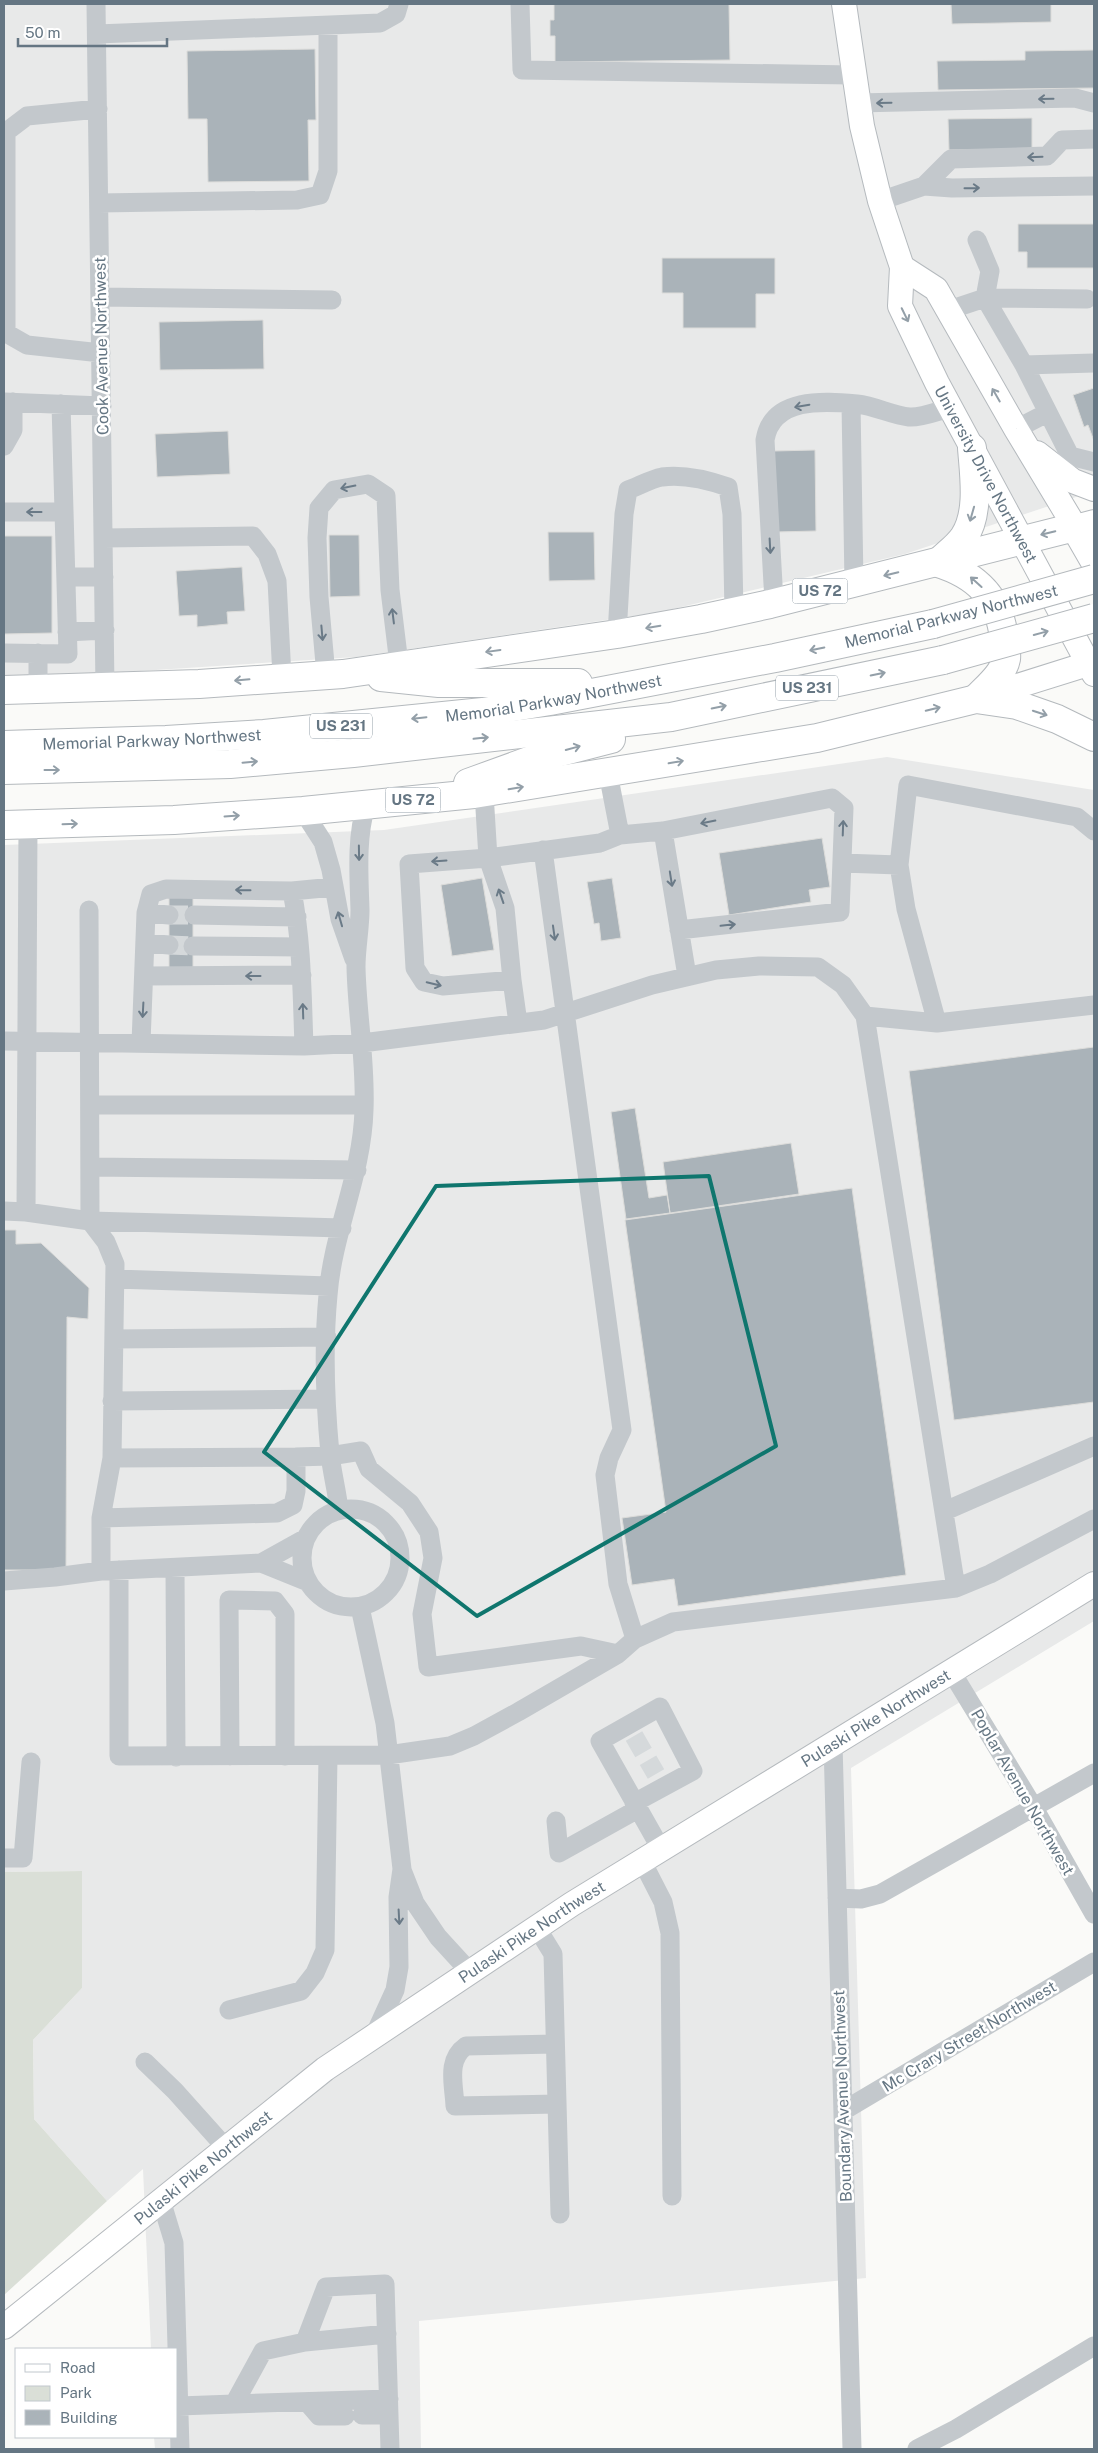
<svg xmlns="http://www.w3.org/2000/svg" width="1098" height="2453" viewBox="0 0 1098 2453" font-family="'Public Sans',sans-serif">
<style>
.built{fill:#e8e9e9}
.green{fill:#dadfd7}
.building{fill:#aab3b9;stroke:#dcdcda}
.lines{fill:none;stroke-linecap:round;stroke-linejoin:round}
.minor-tunnel{stroke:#d5d9db;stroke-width:19;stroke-dasharray:19 9;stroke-linecap:butt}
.major-casing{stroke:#b5babe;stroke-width:26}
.highway-casing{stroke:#b4b9bd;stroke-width:30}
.minor{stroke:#c3c8cc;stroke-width:19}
.major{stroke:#fff;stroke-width:24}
.highway{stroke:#fff;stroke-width:28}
.highway-bridge-casing{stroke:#b4b9bd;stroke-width:30;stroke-linecap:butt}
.highway-bridge{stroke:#fff;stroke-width:28}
.oneway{stroke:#6a7a87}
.oneway2{stroke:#939fa8}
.marked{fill:none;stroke:#0f766e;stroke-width:4;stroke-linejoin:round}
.labels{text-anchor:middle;stroke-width:5;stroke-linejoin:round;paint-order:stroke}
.shield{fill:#fff;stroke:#939fa8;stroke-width:1}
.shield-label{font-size:15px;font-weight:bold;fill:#657683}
.street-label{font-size:16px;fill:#657683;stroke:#fff}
</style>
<rect width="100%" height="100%" fill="#fafaf8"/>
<!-- built -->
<path class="built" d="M4,4H1094V491L905,554L660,612L356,657L48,677L4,676Z
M887,757L1094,790V1621L851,1768L866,2278L419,2321L421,2449H155L154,2437H176V2349H151L143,2169L107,2201L34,2119L33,2040L82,1988V1871L4,1872V845L384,830Z"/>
<!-- green -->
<path class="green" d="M82,1871V1988L33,2040L34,2119L107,2201L4,2295V1872Z"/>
<!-- building -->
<path class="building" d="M554,4H729L730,60L555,62V36H550V20H554Z
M951,4H1051V22L952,24Z
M315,49L316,120H308L309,181L208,182L207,119H188L187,51Z
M1094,50V88L938,90L937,61L1025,60V51Z
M1032,118V149L949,150L948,119Z
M1018,224H1094V268H1027V252H1018Z
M662,258H775V294H756V328H683V293H662Z
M263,320L264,369L160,370L159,322Z
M1094,388V441L1088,425L1084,427L1073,395Z
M228,431L230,474L157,477L155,434Z
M815,450L816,531L775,532L774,451Z
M548,532H594L595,580L549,581Z
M329,535H359L360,596L330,597Z
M4,536H52V633L4,634Z
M242,567L245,611L227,612L228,624L197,627V615L179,616L176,571Z
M822,838L830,887L809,890L811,902L729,915L719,853Z
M482,878L494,950L452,956L441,885Z
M612,878L621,938L601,941L599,923L594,924L587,882Z
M169,894H193V972H169Z
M1094,1047V1402L954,1420L909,1071Z
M635,1108L649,1198L667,1195L670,1213L626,1219L611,1112Z
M791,1143L799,1194L670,1213L663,1162Z
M852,1188L906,1575L678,1606L674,1579L632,1585L622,1518L666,1512L625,1220Z
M4,1230H16V1244L41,1243L89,1288L88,1319L67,1317L66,1570H4Z"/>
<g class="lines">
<!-- minor-tunnel -->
<path class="minor-tunnel" d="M169,915H194
M169,945L193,946
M634,1736L656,1774"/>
<defs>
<g id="major">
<path id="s1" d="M844,4L862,126L880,201L902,267L900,306L937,383L1094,674"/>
<path d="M902,267L936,289L1016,429L1075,527L1094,522"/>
<path d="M1037,453L1073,481L1094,489"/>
<path d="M976,699L1094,662"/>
<path id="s2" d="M4,2327L325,2069L572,1904L1094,1584"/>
</g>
<g id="highway">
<path d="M939,562C947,554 958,546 964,537C980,513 974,475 972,448"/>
<path d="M938,563C976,575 1000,597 1004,639C1005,645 1007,653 1006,659C1003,675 987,687 976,699"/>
<path d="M381,677L439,683H578"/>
<path d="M4,690L199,684L343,674L617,634L701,619L770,604L1075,527L1094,560"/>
<path id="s3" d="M4,745L166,740L264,734L483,712L550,701L775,658L933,624"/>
<path d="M4,770L230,764L353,753L671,717L943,660"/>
<path d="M468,783L537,758L611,739"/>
<path d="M4,825L174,820L303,811L474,794L817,738L976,699L1017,705L1057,719L1094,737"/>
</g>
</defs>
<!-- major casing -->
<use href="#major" class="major-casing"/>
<!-- highway casing -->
<use href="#highway" class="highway-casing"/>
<!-- minor -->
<path class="minor" d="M96,4L105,688
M520,4L522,70L853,75
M97,34L380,23L396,14L399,4
M858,103L1075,98L1094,103
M98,109L27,116L6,132V333L27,345L101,353
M924,186L951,159L1047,156L1062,140L1094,139
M880,201L924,186L952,188L1094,186
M99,203L297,200L320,195L328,171V26
M977,240L990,271L985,298L1024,365L1094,363
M100,297L332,300
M949,310L985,298L1087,299
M1024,365L1070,456L1094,462
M4,402L102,406
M851,404L854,583
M1016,429L1047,413
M4,446L13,430V402
M4,512H64
M104,538L253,536L267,554L277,581L282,677
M66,577H104
M774,602L765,440C772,397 823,401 857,404C875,406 892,415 909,417C921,418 938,411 950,408
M67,632L105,630
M617,634L624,514L628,490C639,486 651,479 662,477C684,474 708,480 728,487L732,514L734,612
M4,653L68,654L61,404
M38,653V689
M326,675L319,597L317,538L319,508L334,490L368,484L386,496L390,590L399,664
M608,773L620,835
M484,793L488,858L505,908L512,980L443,986L424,982L415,968L409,864L488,858L600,843L620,835L663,831L832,798L844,808L840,912L679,930
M303,811L323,842L331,870L340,919L354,959
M663,831L687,976
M543,850L622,1430L609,1458L605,1475L618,1584L635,1639
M842,863L899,865
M292,891C302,942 302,994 304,1046
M89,910L90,1221L342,1228
M146,913L169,915
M194,915L297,917
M146,943L169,945
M193,946L299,947
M145,976L302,975
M512,980L518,1023
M865,1016L937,1023L1094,1005
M937,1023L906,909L899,865L908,785L1077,817L1094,831
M4,1041L304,1046L362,1043L544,1020L652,985L716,970L759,966L818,967L843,985L865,1016L956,1588L673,1622L635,1639L618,1654L518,1712L474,1736L450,1746L388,1755L119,1756V1570
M141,1043L146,913L151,894L166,889L292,891L334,887
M90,1105H364
M90,1167L357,1170
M4,1211L26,1212L90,1221L106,1242L115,1264L112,1458L101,1518V1571
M26,1212L28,825
M115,1279L329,1286
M114,1339L327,1337
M112,1401L326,1399
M296,1457L330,1456L361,1451L369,1469L410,1503L429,1532L433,1558L422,1614L428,1667L581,1646L618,1654
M302 1558a49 49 0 1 1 98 0a49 49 0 1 1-98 0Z
M339,1510C337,1491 332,1473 330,1454C325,1401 323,1348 328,1295C333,1231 362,1176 364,1110C366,1062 357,1014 356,967C356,948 360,929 360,910C359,875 356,839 366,805
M945,1511L1094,1446
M101,1518L277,1513L293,1505L296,1491V1457L112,1458
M261,1563L306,1538
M175,1568L176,1757
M4,1581L55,1577L101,1571L261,1563L308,1582
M956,1588L990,1574L1094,1519
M360,1607L385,1723L402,1869L398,1897L399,1967L395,1990L374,2036
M951,1671L1034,1808L1094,1914
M833,1743L852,2449
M230,1756L229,1600L275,1601L285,1614V1756
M634,1803L693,1771L660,1707L600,1741L661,1849
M556,1821L559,1853L638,1809
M4,1858H23L31,1762
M642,1861L663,1902L670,1933L672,2196
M402,1870L415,1903L438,1937L470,1972
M837,1898L861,1899L880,1894L1094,1773
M537,1928L553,1954L560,2214
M229,2010L301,1991L315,1973L325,1950L328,1756
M555,2044L466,2046C446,2060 454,2084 455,2106L557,2104
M145,2062L175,2091L226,2148
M843,2111L1094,1962
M161,2200L174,2243L180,2449
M305,2342L387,2334
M389,2399L234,2404L263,2351L305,2342L326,2287L385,2284L390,2449
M307,2402L319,2416H345
M179,2406L234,2404
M362,2415H389
M917,2449L956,2429L1094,2346"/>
<!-- major -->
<use href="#major" class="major"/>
<!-- highway -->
<use href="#highway" class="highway"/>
<defs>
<path id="highway-bridge" d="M933,624L1094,579
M943,660L1094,618"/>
</defs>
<!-- highway-bridge casing -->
<use href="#highway-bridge" class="highway-bridge-casing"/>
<!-- highway-bridge -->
<use href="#highway-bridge" class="highway-bridge"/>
</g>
<!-- one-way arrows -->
<defs><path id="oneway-shaft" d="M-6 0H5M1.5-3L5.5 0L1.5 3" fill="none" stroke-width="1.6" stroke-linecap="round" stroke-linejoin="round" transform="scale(1.25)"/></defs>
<g class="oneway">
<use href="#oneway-shaft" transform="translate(1046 99) rotate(179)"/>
<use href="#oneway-shaft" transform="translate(884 103) rotate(179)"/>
<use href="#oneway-shaft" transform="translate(1035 157) rotate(178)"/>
<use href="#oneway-shaft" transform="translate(972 188) rotate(-1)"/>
<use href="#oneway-shaft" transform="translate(802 406) rotate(170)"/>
<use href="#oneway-shaft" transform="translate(348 487) rotate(169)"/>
<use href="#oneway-shaft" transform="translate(34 512) rotate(-180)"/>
<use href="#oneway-shaft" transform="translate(770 546) rotate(87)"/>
<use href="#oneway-shaft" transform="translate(393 616) rotate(-97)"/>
<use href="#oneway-shaft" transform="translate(322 633) rotate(85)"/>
<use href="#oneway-shaft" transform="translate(708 822) rotate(169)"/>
<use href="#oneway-shaft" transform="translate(843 828) rotate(-88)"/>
<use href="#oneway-shaft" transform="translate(359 853) rotate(89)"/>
<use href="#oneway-shaft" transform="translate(439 861) rotate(176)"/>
<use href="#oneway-shaft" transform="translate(671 879) rotate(81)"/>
<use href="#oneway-shaft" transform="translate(243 890) rotate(-179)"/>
<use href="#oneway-shaft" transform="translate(501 896) rotate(-109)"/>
<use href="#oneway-shaft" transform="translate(340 919) rotate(-106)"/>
<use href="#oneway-shaft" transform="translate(728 925) rotate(-6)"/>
<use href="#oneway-shaft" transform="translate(554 933) rotate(82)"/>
<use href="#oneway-shaft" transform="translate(253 976) rotate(180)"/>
<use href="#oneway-shaft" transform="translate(434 984) rotate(13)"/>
<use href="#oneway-shaft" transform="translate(143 1010) rotate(93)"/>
<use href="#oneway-shaft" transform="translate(303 1011) rotate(-92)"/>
<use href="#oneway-shaft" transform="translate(399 1917) rotate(87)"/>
</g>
<g class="oneway2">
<use href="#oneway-shaft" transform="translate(905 315) rotate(64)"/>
<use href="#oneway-shaft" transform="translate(996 395) rotate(-120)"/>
<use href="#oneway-shaft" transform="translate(972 514) rotate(106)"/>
<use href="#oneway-shaft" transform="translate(1048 533) rotate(167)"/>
<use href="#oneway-shaft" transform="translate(891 574) rotate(167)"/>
<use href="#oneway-shaft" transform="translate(976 582) rotate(-138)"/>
<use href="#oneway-shaft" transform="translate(653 627) rotate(170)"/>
<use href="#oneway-shaft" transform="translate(1041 633) rotate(-15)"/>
<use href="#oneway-shaft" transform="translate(817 649) rotate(168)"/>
<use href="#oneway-shaft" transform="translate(493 651) rotate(172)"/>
<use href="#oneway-shaft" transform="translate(878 674) rotate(-12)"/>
<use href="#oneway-shaft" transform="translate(242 680) rotate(175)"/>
<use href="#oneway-shaft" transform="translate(719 707) rotate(-12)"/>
<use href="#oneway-shaft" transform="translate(933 709) rotate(-14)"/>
<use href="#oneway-shaft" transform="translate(1040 713) rotate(18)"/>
<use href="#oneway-shaft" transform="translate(419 718) rotate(174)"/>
<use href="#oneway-shaft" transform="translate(481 738) rotate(-6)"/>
<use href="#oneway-shaft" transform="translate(573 748) rotate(-15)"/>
<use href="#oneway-shaft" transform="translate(250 762) rotate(-5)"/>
<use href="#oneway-shaft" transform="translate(676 762) rotate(-10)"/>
<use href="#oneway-shaft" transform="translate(52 770)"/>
<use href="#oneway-shaft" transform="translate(516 788) rotate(-9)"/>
<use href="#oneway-shaft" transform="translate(232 816) rotate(-4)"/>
<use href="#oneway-shaft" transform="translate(70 824) rotate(-2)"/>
</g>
<!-- marked area -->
<path class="marked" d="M709,1176L776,1446L477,1616L264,1452L436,1186Z"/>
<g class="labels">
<!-- shield labels -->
<g class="shield">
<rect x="792.5" y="578.5" width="55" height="25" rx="4"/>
<rect x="776" y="675.5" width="62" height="25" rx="4"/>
<rect x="310" y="713.5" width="62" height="25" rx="4"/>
<rect x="385.5" y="787.5" width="55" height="25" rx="4"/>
</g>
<g class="shield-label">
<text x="820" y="596">US 72</text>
<text x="807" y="693">US 231</text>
<text x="341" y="731">US 231</text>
<text x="413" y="805">US 72</text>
</g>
<!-- street labels -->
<g class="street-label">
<text transform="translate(101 346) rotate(-91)" y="6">Cook Avenue Northwest</text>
<text dy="6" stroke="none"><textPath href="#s1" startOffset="498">University Drive Northwest</textPath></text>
<text transform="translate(951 616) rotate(-14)" y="6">Memorial Parkway Northwest</text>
<text dy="6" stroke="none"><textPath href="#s3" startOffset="552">Memorial Parkway Northwest</textPath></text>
<text dy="6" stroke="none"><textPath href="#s3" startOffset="148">Memorial Parkway Northwest</textPath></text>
<text dy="6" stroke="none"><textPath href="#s2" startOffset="1065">Pulaski Pike Northwest</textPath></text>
<text transform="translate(1023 1792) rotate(60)" y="6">Poplar Avenue Northwest</text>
<text dy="6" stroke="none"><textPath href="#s2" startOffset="660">Pulaski Pike Northwest</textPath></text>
<text transform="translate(969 2036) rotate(-31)" y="6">Mc Crary Street Northwest</text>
<text transform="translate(842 2096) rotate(-92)" y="6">Boundary Avenue Northwest</text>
<text dy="6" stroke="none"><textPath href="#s2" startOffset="255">Pulaski Pike Northwest</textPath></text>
</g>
</g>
<!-- border -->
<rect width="1098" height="2453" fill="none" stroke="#657683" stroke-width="10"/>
<!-- legend -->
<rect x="15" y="2348" width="162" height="90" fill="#ffffff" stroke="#c1c8cd"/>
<rect x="25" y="2364" width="25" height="8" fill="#ffffff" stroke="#c1c8cd"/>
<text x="60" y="2373" font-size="15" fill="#657683">Road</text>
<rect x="25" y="2386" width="25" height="15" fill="#dadfd7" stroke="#c1c8cd"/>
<text x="60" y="2398" font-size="15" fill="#657683">Park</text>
<rect x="25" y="2410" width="25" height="15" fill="#aab3b9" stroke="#c1c8cd"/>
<text x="60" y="2423" font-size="15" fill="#657683">Building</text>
<!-- scale -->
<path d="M18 38v8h149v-8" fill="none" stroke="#657683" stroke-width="2.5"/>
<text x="25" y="38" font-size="15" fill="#657683" stroke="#ffffff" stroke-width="4" paint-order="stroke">50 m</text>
</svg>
